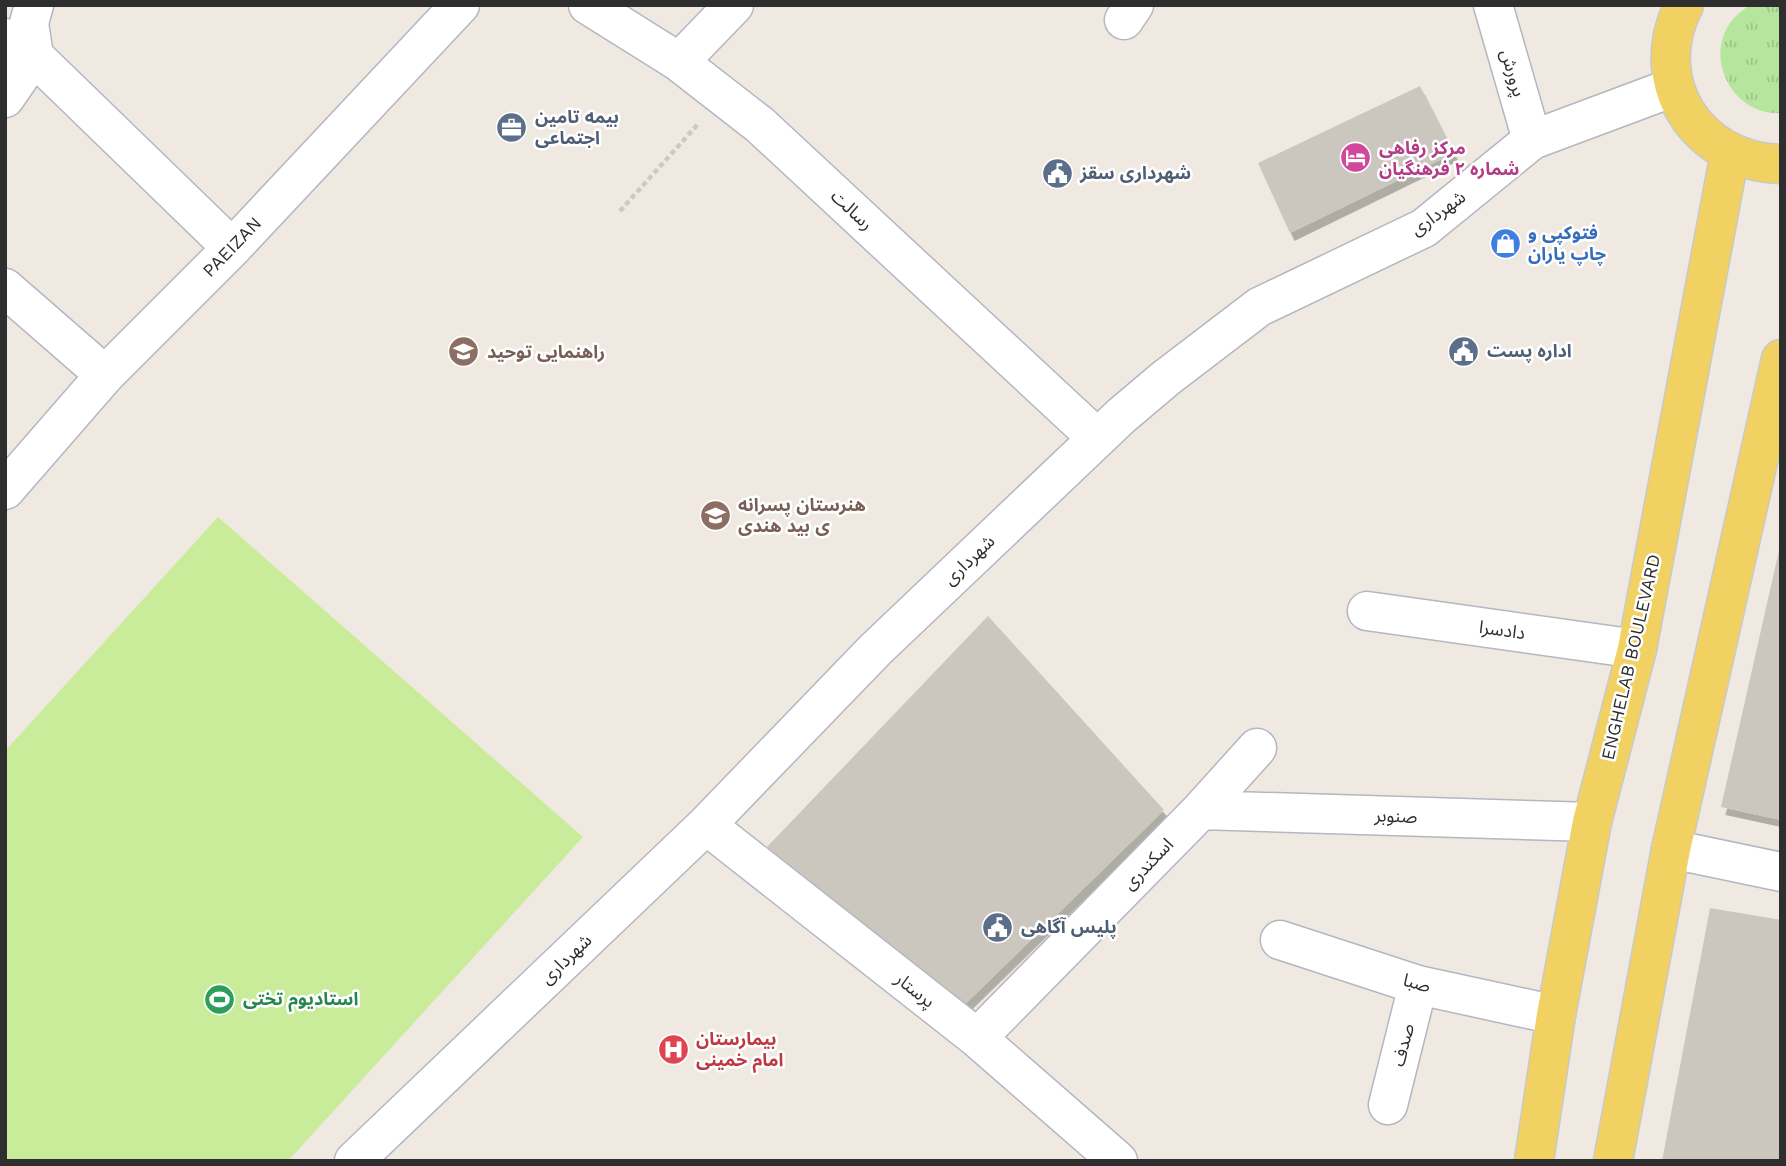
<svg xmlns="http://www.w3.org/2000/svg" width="1786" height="1166" viewBox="0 0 1786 1166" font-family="'Work Sans','Noto Sans Arabic',sans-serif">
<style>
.grass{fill:url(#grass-tufts)}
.pitch{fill:#c9ec9a}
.building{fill:#cbc7bf;filter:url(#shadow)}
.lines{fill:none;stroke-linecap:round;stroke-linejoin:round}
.minor-casing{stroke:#b4b7c1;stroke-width:41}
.major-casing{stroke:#c9c9c9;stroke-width:41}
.path{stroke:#c9c9c9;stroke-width:4.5;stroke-dasharray:5 3.5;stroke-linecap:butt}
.minor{stroke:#fff;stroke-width:38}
.major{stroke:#f2d163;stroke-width:38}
.labels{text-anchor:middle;stroke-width:5;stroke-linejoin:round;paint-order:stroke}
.street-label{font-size:18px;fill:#2e2e2e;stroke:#fff}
.service-label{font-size:18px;font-weight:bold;fill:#4e5e75;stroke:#fff;text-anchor:start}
.hotel-label{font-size:18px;font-weight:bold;fill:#b23c85;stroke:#fff;text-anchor:start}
.shop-label{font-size:18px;font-weight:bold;fill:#366cbe;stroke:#fff;text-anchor:start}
.education-label{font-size:18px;font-weight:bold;fill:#785e54;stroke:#fff;text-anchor:start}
.leisure-label{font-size:18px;font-weight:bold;fill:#27864d;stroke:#fff;text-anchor:start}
.health-label{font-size:18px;font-weight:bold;fill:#be3a42;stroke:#fff;text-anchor:start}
</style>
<defs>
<pattern id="grass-tufts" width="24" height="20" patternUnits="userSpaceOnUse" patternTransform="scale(1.75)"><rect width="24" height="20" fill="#b6e59e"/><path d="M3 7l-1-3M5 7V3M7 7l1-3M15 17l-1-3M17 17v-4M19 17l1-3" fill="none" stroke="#9dc588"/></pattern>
<filter id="shadow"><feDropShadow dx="4.5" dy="8" stdDeviation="0" flood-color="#0004"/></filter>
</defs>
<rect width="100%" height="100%" fill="#efe9e1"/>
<!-- grass -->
<path class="grass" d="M1750,5H1781V113C1738,117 1706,66 1727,28C1732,18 1740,12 1750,5Z"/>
<!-- pitch -->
<path class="pitch" d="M218,517L583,837L288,1161H5V751Z"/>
<!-- building -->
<path class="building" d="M1420,86L1454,153L1290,233L1258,163Z
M1780,546H1781V820L1721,807Z
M988,616L1164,810L962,1007L767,847Z
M1710,908L1781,920V1161H1662Z"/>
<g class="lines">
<defs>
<path id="minor" d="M588,5L679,62L760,125L1097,438
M1493,5L1532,140
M1124,20L1134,5
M5,38L34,56L232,248
M679,62L734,5
M5,98L34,56L29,23L34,5
M5,288L105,375
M5,490L105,375L232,248L460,5
M1367,611L1637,649
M1201,810L1592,822
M706,825L977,1038L1118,1161
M1671,849L1781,872
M1280,940L1418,985L1556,1015
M977,1038L1201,810L1257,748
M1388,1105L1418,985
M354,1161L706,825L875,650L1121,416L1166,378L1259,307L1424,228L1532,140L1674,87"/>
<path id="major" d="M1684,5C1645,81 1696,162 1781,164
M1534,1161L1556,1015L1592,822L1637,649L1730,153
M1613,1161L1671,849L1781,359"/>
</defs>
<!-- minor casing -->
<use href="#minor" class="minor-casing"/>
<!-- major casing -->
<use href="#major" class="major-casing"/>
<!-- path -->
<path class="path" d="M620,211L699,123"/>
<!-- minor -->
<use href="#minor" class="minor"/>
<!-- major -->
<use href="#major" class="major"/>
</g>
<!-- icons -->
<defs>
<symbol id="office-disc" viewBox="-11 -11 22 22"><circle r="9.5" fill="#5c6f8a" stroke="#fff"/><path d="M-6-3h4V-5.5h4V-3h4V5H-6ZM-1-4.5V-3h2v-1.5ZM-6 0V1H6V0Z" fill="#fff"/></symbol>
<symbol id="hotel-disc" viewBox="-11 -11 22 22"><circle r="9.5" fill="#d1479c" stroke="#fff"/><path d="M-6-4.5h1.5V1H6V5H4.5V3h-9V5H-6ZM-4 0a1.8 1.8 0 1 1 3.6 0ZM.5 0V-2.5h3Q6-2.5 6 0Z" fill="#fff"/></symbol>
<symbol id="civic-disc" viewBox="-11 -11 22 22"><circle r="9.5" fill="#5c6f8a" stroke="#fff"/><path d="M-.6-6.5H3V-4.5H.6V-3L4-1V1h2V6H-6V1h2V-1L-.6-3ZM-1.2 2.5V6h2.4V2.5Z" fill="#fff"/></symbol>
<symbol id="shop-disc" viewBox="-11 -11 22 22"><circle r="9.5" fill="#3f7fe0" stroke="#fff"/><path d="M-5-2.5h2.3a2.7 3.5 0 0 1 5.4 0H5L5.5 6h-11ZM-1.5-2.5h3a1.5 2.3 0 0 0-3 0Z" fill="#fff"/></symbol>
<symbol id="school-disc" viewBox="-11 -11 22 22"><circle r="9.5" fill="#8d6e63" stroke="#fff"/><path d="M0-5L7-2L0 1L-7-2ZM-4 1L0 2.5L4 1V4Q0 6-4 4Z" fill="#fff"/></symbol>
<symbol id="stadium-disc" viewBox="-11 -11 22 22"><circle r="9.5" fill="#2e9e5b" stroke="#fff"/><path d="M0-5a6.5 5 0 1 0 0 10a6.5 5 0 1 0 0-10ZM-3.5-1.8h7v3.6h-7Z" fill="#fff"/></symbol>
<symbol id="hospital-disc" viewBox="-11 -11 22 22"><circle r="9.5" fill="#e0444e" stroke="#fff"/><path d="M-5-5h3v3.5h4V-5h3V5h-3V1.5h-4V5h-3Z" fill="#fff"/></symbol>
</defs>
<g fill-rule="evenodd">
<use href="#office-disc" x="494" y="110" width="35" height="35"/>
<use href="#hotel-disc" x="1338" y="140" width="35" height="35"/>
<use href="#civic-disc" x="1040" y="156" width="35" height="35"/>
<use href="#shop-disc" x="1488" y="226" width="35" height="35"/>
<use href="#civic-disc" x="1446" y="334" width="35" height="35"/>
<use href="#school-disc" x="446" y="334" width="35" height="35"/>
<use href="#school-disc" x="698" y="498" width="35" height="35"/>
<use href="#civic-disc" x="980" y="910" width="35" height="35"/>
<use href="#stadium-disc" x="202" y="982" width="35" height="35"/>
<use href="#hospital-disc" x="656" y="1032" width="35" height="35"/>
</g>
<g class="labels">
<!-- street labels -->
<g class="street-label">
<text transform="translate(1513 73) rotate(74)" y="6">پرورش</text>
<text transform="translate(852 210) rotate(43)" y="6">رسالت</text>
<text transform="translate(1438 213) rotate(-36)" y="6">شهرداری</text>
<text transform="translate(232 247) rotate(-46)" y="6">PAEIZAN</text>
<text transform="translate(969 560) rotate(-44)" y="6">شهرداری</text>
<text transform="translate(1502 630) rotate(8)" y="6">دادسرا</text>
<text transform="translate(1631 657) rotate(-77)" y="6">ENGHELAB BOULEVARD</text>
<text transform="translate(1396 816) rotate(2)" y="6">صنوبر</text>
<text transform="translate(1148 864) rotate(-46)" y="6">اسکندری</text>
<text transform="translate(566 959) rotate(-44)" y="6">شهرداری</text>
<text transform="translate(1417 983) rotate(15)" y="6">صبا</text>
<text transform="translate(915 990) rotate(38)" y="6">پرستار</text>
<text transform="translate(1403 1045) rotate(-76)" y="6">صدف</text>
</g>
<!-- service labels -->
<g class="service-label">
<text x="535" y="123">بیمه تامین<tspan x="535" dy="21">اجتماعی</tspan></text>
<text x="1080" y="179">شهرداری سقز</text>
<text x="1487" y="357">اداره پست</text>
<text x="1021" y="933">پلیس آگاهی</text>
</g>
<!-- hotel labels -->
<g class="hotel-label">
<text x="1379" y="154">مرکز رفاهی<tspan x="1379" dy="21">شماره ۲ فرهنگیان</tspan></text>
</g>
<!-- shop labels -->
<g class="shop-label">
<text x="1528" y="239">فتوکپی و<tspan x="1528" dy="21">چاپ یاران</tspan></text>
</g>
<!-- education labels -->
<g class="education-label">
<text x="487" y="358">راهنمایی توحید</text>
<text x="738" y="511">هنرستان پسرانه<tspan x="738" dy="21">ی بید هندی</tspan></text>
</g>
<!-- leisure labels -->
<g class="leisure-label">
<text x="243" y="1005">استادیوم تختی</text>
</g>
<!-- health labels -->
<g class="health-label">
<text x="696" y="1045">بیمارستان<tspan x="696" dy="21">امام خمینی</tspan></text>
</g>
</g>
<!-- border -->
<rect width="1786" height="1166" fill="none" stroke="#2e2e2e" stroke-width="14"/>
</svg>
